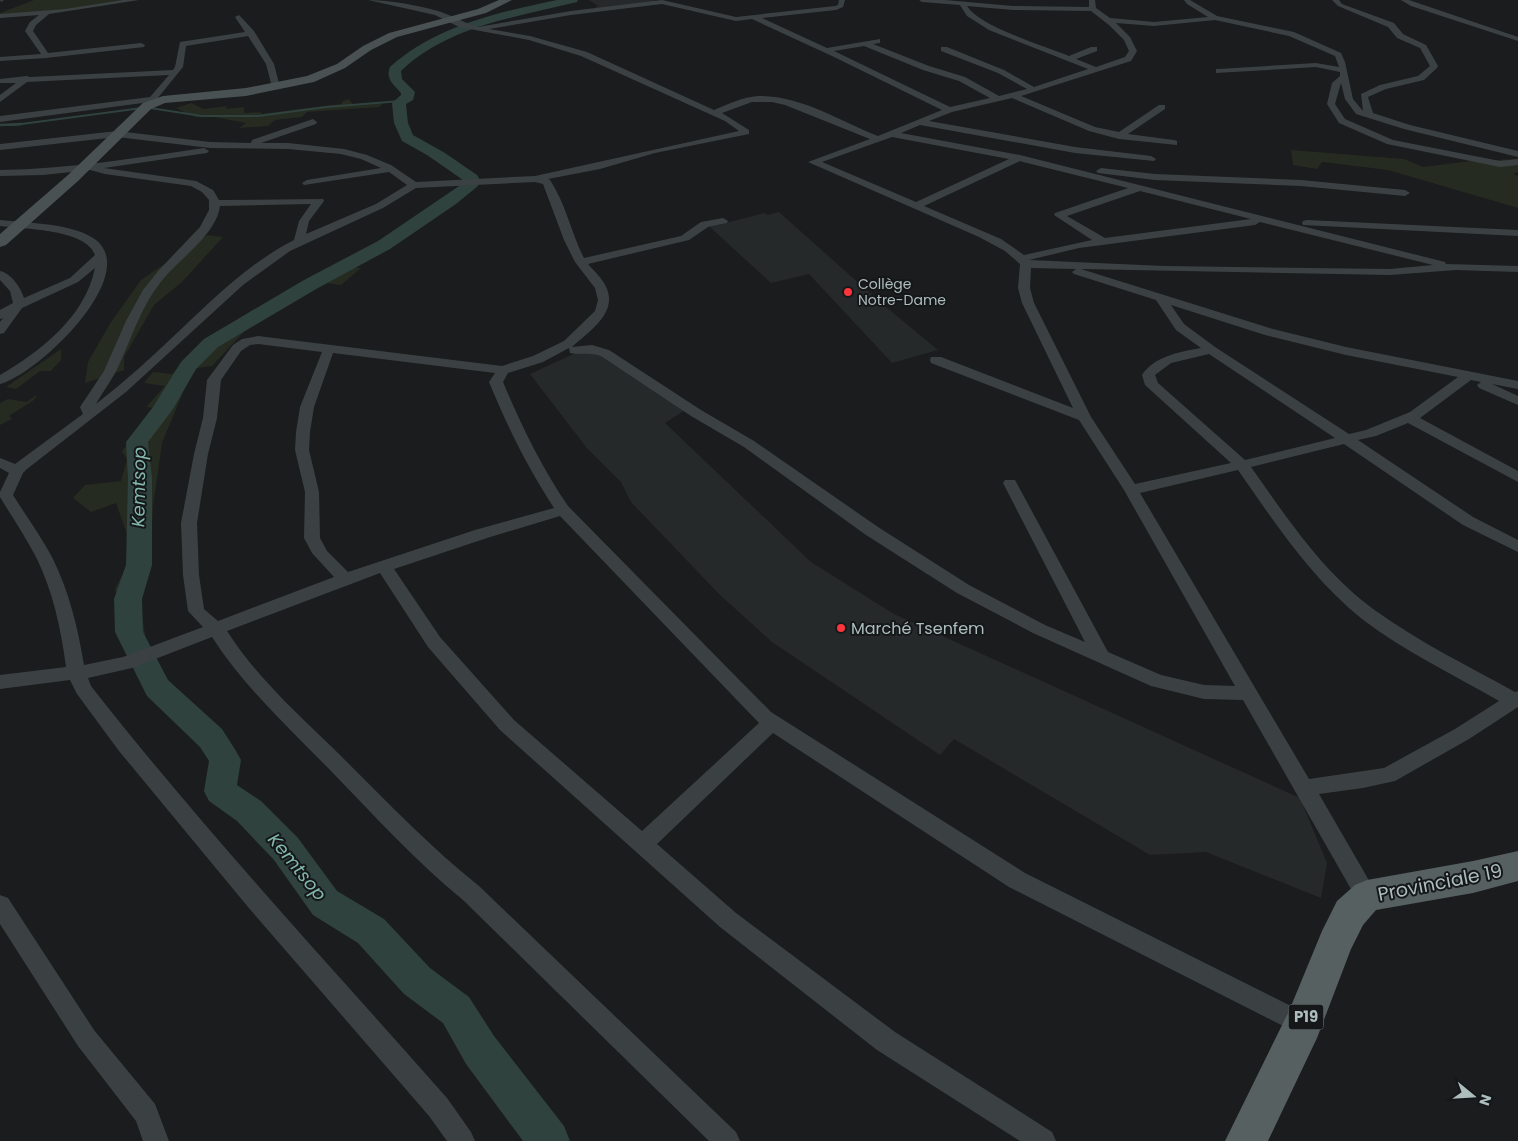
<svg xmlns="http://www.w3.org/2000/svg" width="1518" height="1141" viewBox="0 0 1518 1141" font-family="Poppins,sans-serif">
<style>
.built{fill:#26292a}
.green{fill:#262b21}
.lines{fill:none;stroke-linecap:round;stroke-linejoin:round}
.stream-far1{stroke:#2f423d;stroke-width:2}
.stream{stroke:#2f423d;stroke-width:2.5}
.river{fill:#2f423d;fill-rule:evenodd}
.street{fill:#3b4142;fill-rule:evenodd}
.secondary{fill:#495152;fill-rule:evenodd}
.primary{fill:#576061;fill-rule:evenodd}
.poi-dot{fill:#fb343d;stroke:#151718;stroke-width:2}
.labels{text-anchor:middle;stroke-width:4;stroke-linejoin:round;paint-order:stroke}
.far-poi-label{font-size:14px;fill:#acbdbc;stroke:#151718;text-anchor:start}
.shield{fill:#151718;stroke:#7f8b8b;stroke-width:1}
.shield-label{font-size:15px;font-weight:bold;fill:#acbdbc}
.poi-label{font-size:16px;fill:#acbdbc;stroke:#151718;text-anchor:start}
.water-label{font-size:18px;font-style:italic;fill:#82b8ab;stroke:#151718}
.near-street-label{font-size:19px;fill:#acbdbc;stroke:#151718}
</style>
<rect width="100%" height="100%" fill="#1a1c1d"/>
<!-- built -->
<path class="built" d="M589,0H654L656,1L599,9L595,7L598,6Z
M779,212L880,302L938,350L892,363L809,274L771,283L710,227L765,213L767,215Z
M591,346L685,410L665,423L811,562L894,614L1300,798L1327,863L1321,898L1206,852L1150,855L954,739L940,755L772,642L720,595L631,502L621,482L586,447L530,374Z"/>
<!-- green -->
<path class="green" d="M34,0H131L45,12L0,15V13Z
M349,99L353,105L384,102L379,107L307,112L302,117L275,120L268,126L239,128L246,123L214,117H195L176,108L191,103L204,109L227,106L226,109L244,107V113L261,112V114L341,104L343,101Z
M1291,150L1404,159L1423,167L1471,161L1518,159V172L1513,174L1518,176V208L1388,170L1322,162L1317,169L1293,165Z
M207,235L223,237L182,282L154,305L124,357V370L85,383L88,362L111,322L141,280Z
M337,265L361,268L341,285L317,282L294,301L288,300L253,322L212,366L197,368L186,385L162,443L153,506L150,563L137,585L147,647L128,651L115,589L130,560L127,534L116,503L91,512L73,498L85,485L121,481L127,460L122,451L156,408L146,407L165,386L144,383L153,372L172,374L204,340L241,321L238,320L254,309L260,310L309,278Z
M61,349V360L51,371H40L16,389L6,387Z
M37,395L34,400L9,416L12,419L0,425V403L8,399L26,402Z"/>
<g class="lines">
<!-- stream-far1 -->
<path class="stream-far1" d="M150,108L202,116H258L326,107L401,101
M0,125H14L142,108"/>
<!-- stream -->
<path class="stream" d="M0,125L22,124"/>
<!-- river -->
<path class="river" d="M557,0H578L577,2C517,17 448,26 401,71L402,79L415,92L413,100L406,104L408,123L413,135L445,153L477,175L479,178L478,186L456,204L390,249L318,288L218,347L196,369L173,409L148,442L152,478V565L142,599L143,632L168,680L222,729L236,751L241,760L237,785L261,801L298,838L337,891L384,919L430,968L469,997L494,1036L564,1126L570,1141H523L466,1064L443,1023L404,994L358,943L313,915L274,860L237,821L209,801L204,791L209,761L200,747L147,696L115,632L114,599L126,565L128,478L126,442L153,407L181,362L204,339L304,280L378,241L462,184L463,180L427,155L402,141L394,123L392,103L401,95V93C394,85 385,79 390,67C435,26 499,12 557,0Z"/>
<!-- street -->
<path class="street" d="M0,0H4L1,2Z
M123,0H139L49,14L36,25L33,31L48,53L141,43L145,45L144,47L46,58L0,61V57L41,54L25,31L30,22L39,15L0,18V14L65,9Z
M368,0C390,0 416,5 438,11C452,15 464,23 478,27L571,11L662,0L736,17L835,6L838,5L839,0H845L843,7L836,10L762,18L827,48L880,39V43L873,44L929,66L965,77L999,96L1027,89L998,73L941,51V47H947L1004,70L1034,87L1088,69L989,30L967,16L960,5L922,2L919,0H945L1013,6L1089,7V0H1095L1096,8L1110,18L1154,22L1208,17L1187,4L1184,0H1190L1217,16L1294,32L1341,53L1345,62L1353,99L1363,111L1361,94L1380,85L1418,76L1430,66L1420,48L1397,38L1388,27L1338,6L1332,0H1339L1342,4L1394,23L1403,34L1426,45L1438,66L1437,68L1424,80L1386,89L1368,97L1373,113L1410,125L1518,151V157L1404,129L1356,114L1345,99L1341,83L1335,104L1345,119L1393,140L1500,161L1518,159V165L1500,167L1387,144L1339,123L1327,104L1332,83L1340,76V72L1316,67L1216,73V69H1219L1316,63L1339,67L1335,56L1289,36L1215,20L1154,26L1116,23L1130,37L1137,51L1131,61L1021,96L1095,127L1119,132L1159,105H1165V109L1128,134L1174,140L1177,141V145L1119,139L1089,131L1012,98L952,112L929,121L1075,147L1151,156L1156,159L1154,161L1075,153L920,125L901,133L1020,155L1445,262L1446,264L1518,266V272L1456,270L1390,275L1081,269L1273,329L1346,347L1518,381V389L1492,384L1518,396V405L1479,388L1477,385L1481,382L1471,380L1420,418L1518,471V482L1408,423L1376,436L1358,440L1473,517L1518,540V552L1463,525L1344,444L1251,467C1287,518 1324,574 1376,611C1419,642 1468,666 1515,692L1518,691V707L1469,739L1395,781L1363,788L1319,794L1378,896L1375,903L1367,906L1359,903L1243,700L1204,699L1151,686L1033,633L957,593L866,535L744,447L691,416L601,356C590,352 580,355 570,353L569,348L543,362L508,373L503,382C522,427 541,466 568,506L771,712L1025,873L1311,1016L1315,1024L1311,1032L1303,1036L1295,1032L1009,887L773,733L657,844L736,913L895,1032L1052,1132L1056,1141H1020L877,1050L720,927L500,730L428,647L380,573L227,631C257,678 300,716 340,755C385,800 429,846 479,886L736,1132L740,1141H709L463,900C415,861 374,815 330,770C289,728 244,687 212,637L132,668L88,678L91,686C203,829 327,962 447,1098L471,1132L475,1141H447L429,1116L248,907L119,751L77,694L70,680L0,689V675L66,667C61,629 53,591 36,557C25,536 12,517 0,497V492L9,473L0,468V458L15,464L83,414L80,407L104,371L126,321L143,290L159,270L200,227L209,210V200L202,192L191,186L105,174L90,170L43,175L0,176V170C69,169 136,158 204,148L209,151L207,153L104,168L196,181L213,190L219,200L323,199L324,201L309,221L306,234L376,204L407,185L389,172L304,185L302,183L307,180L381,168L361,159L341,154L288,149L210,148L117,137L0,150V144L117,131L210,142L251,143L252,140L313,119L317,122L316,124L261,143H288L344,149L367,155L391,165L416,182L535,176L739,131L725,121L581,56L529,40L459,27L435,15ZM662,4L736,21L752,19L832,56L942,110L878,136C840,121 800,95 758,96C743,97 728,104 714,110L587,52L530,36L489,29L571,15ZM967,6L1013,10L1091,11L1109,25L1124,40L1129,51L1125,57L1096,67L1076,59L1097,51V47H1091L1069,56C1045,46 980,27 967,6ZM864,46L923,70L959,81L990,98L950,107L834,51ZM752,102H772L785,105L870,139L808,162L979,237L1005,251L1020,264L1018,288L1022,303L1073,408L941,357H931L930,360L931,363L1079,420L1124,490L1235,686L1204,685L1161,675L1108,652L1015,480H1005L1003,483L1085,642L1045,625L969,585L878,527L754,441L701,410L609,350L592,345L572,347C588,332 617,314 607,289C604,280 594,271 588,264L689,240L708,227L727,223L728,221L723,218L701,222L681,236L584,258C571,233 566,204 550,180L548,179L600,169L655,153L749,134V130L722,113ZM892,137L1009,159L916,202L822,162ZM1020,161L1023,162L1128,188L1055,213L1054,215L1092,240L1024,255L1001,239L924,206ZM535,182L543,184L564,240L575,262L595,288L598,300L595,311L564,341L533,356L502,366L258,336L242,339L233,345L207,380L203,418L194,454L181,523L183,575L188,611L203,627L123,657L84,665C78,628 69,591 52,557C41,536 26,516 13,495L23,473L27,469L126,392L243,285L290,251L383,208L416,188ZM1140,191L1251,219L1105,238L1067,216ZM311,204L299,221L294,240C249,263 213,299 177,333C151,358 124,382 96,404C103,391 113,379 119,365C132,337 141,307 160,283C177,260 216,236 220,206ZM1260,222L1433,265L1390,269L1164,266L1029,260L1079,248L1255,225ZM1031,268L1076,269L1072,272L1074,274L1156,300L1176,330L1201,348C1179,352 1155,356 1142,375L1145,385L1231,463L1135,484L1091,417L1034,303L1030,288ZM1171,305L1265,335L1346,355L1458,377L1410,412L1366,430L1349,434L1215,347L1184,324ZM258,344L322,352L300,407L296,432L295,450L305,492L304,538L312,553L334,577L218,621L204,609L199,575L197,523L208,454L217,418L221,380L241,351L250,345ZM333,353L495,373L489,382C508,428 527,466 554,508L475,530L348,572L327,551L320,538L319,492L309,450L310,432L314,407ZM1209,354L1335,438L1245,460L1158,383L1155,375L1171,363ZM1238,470C1275,523 1311,578 1362,619C1404,651 1454,675 1499,701L1455,729L1384,768L1309,779L1140,493ZM560,516L759,723L642,831L514,720L440,637L394,569L487,538Z
M1401,0H1409L1518,37V41L1411,6Z
M239,15L254,31L274,64L280,87L279,89L272,87L266,64L248,36L186,46L183,67L157,99V105H151L150,102L0,122V116L150,97L169,75L27,82L0,102V95L16,83H0V79L27,76L30,77L173,70L175,67L180,42L245,32L235,17Z
M1101,168L1155,174L1301,180L1405,190L1410,193L1405,196L1301,186L1155,180L1098,173L1096,171Z
M0,220C27,223 74,223 96,240C141,276 37,375 0,384V375C41,351 85,317 95,268L78,282L22,308L4,333L0,334V322L3,318L0,319V310L13,303L10,291L0,280V271C11,273 21,288 24,298L70,278L95,255C86,229 24,229 0,226Z
M1307,220L1518,230V236L1303,225L1302,223L1303,221Z
M0,895L8,898L94,1030L155,1104L169,1141H143L136,1121L78,1046L0,924Z"/>
<!-- secondary -->
<path class="secondary" d="M499,0H512L486,13L397,37L371,50L345,68L314,82L246,96L165,103L151,109L78,181L6,245L0,247V234L68,175L143,103L163,96L246,88L307,76L337,64L363,46L389,33L478,9Z"/>
<!-- primary -->
<path class="primary" d="M1518,851V881L1473,893L1376,910L1363,925L1351,949L1317,1038L1268,1141H1225L1289,1011L1322,931L1337,901L1355,885L1367,880L1473,861Z"/>
</g>
<!-- markers -->
<g class="poi-dot">
<circle cx="848" cy="292" r="5"/>
<circle cx="841" cy="628" r="5"/>
</g>
<g class="labels">
<!-- far-poi labels -->
<g class="far-poi-label">
<text x="858" y="289">Collège<tspan x="858" dy="16">Notre-Dame</tspan></text>
</g>
<!-- shield labels -->
<rect class="shield" x="1288.5" y="1004.5" width="35" height="25" rx="4"/>
<g class="shield-label">
<text x="1306" y="1022">P19</text>
</g>
<!-- poi labels -->
<g class="poi-label">
<text x="851" y="634">Marché Tsenfem</text>
</g>
<!-- water labels -->
<g class="water-label">
<text transform="translate(139 487) rotate(-89)" y="6">Kemtsop</text>
<text transform="translate(297 867) rotate(51)" y="6">Kemtsop</text>
</g>
<!-- near-street labels -->
<g class="near-street-label">
<text transform="translate(1440 882) rotate(-11)" y="7">Provinciale 19</text>
</g>
</g>
<!-- north arrow -->
<g transform="translate(1473 1096) rotate(108)" stroke="#151718" stroke-width="4" paint-order="stroke">
<path d="M0-4L9 19L0 12L-9 19Z" fill="#acbdbc"/>
<text y="-8" font-size="14" font-weight="bold" text-anchor="middle" fill="#acbdbc">N</text>
</g>
</svg>
